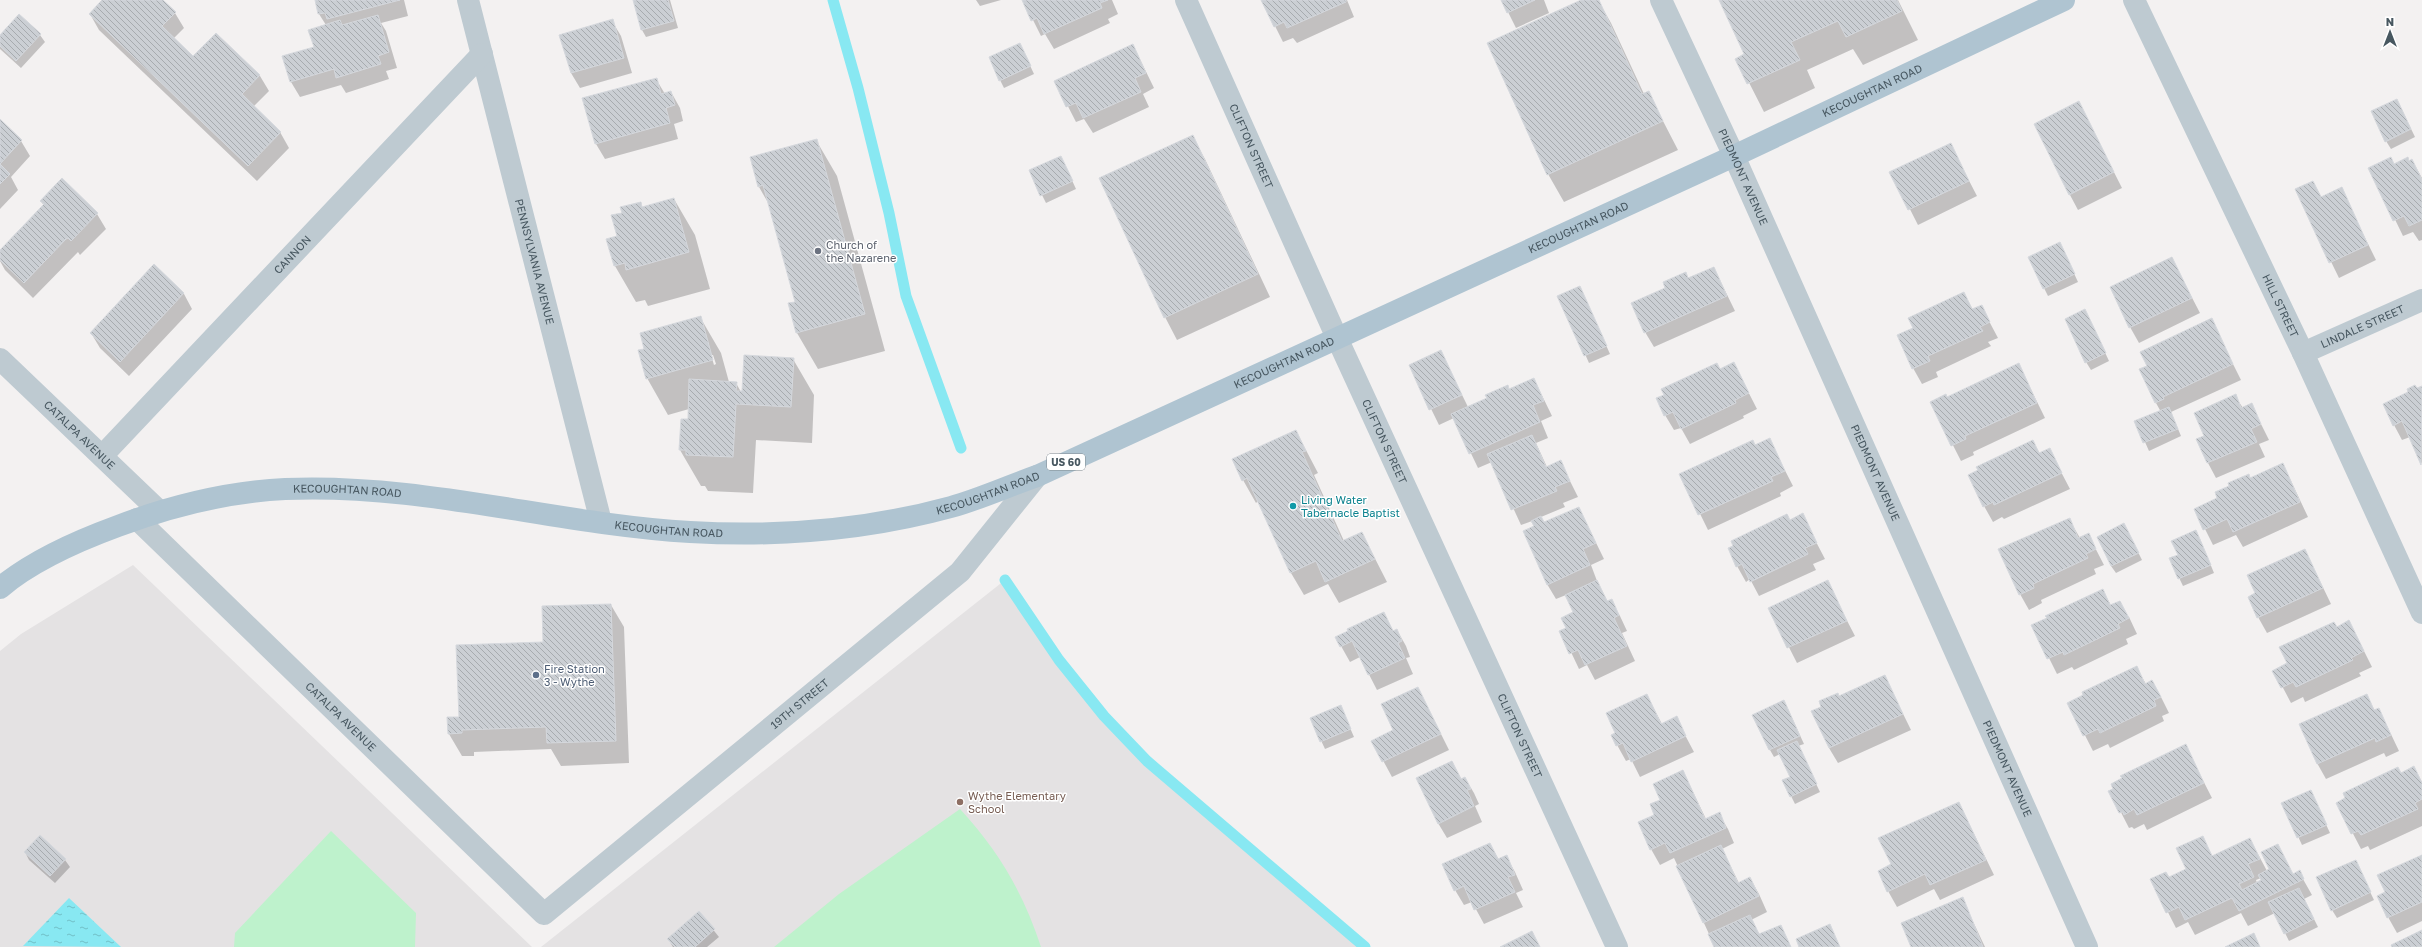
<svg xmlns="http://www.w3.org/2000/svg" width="2422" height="947" viewBox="0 0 2422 947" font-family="'Golos Text',sans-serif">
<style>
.education{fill:#e4e2e3}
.pitch{fill:#bef2cc}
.water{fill:url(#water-ripples)}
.shadow{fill:#0003;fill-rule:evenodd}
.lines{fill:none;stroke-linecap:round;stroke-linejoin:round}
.stream{stroke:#88e8f2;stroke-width:11}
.building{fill:url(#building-back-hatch);stroke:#d5d8dd}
.minor{stroke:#becad1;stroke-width:22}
.major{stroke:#afc4d1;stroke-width:22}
.worship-dot{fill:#6b7280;stroke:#fff;stroke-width:1.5}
.culture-dot{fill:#0f9aa8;stroke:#fff;stroke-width:1.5}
.service-dot{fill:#5c6f8a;stroke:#fff;stroke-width:1.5}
.education-dot{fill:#8d6e63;stroke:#fff;stroke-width:1.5}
.labels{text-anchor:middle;stroke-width:3;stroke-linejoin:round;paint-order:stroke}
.shield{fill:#fff;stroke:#7e8990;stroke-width:1}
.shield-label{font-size:10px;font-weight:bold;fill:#475760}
.street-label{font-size:11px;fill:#475760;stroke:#fff}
.worship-label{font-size:11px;fill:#5b616d;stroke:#fff;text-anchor:start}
.culture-label{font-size:11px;fill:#0d838f;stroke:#fff;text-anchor:start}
.service-label{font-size:11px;fill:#4e5e75;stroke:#fff;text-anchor:start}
.education-label{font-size:11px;fill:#785e54;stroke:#fff;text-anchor:start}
</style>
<defs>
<pattern id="water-ripples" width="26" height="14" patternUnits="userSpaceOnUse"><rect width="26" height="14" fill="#88e8f2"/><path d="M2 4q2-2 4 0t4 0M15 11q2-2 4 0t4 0" fill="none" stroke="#71bfc7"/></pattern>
<pattern id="building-back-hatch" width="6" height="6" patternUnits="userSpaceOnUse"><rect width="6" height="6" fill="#cbcfd4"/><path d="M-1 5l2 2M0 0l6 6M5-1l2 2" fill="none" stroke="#a7abaf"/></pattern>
</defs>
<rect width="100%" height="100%" fill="#f3f1f1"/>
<!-- education -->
<path class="education" d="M133,565L532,947H0V651L21,634Z
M1005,580L1059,660L1104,716L1147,761L1365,947H541Z"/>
<!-- pitch -->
<path class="pitch" d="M960,809C998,850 1024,894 1041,947H774L839,894Z
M331,831L416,913L415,947H234L235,933Z"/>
<!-- water -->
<path class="water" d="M69,898L121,947L23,946Z"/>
<!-- shadow -->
<path class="shadow" d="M104,0H161L175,13L184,28L174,38L193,57L216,34L260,76L269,91L253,107L280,132L289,148L257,181L99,30L90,14Z
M316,0H404L408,16L381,23L386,31L397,68L386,71L389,79L346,93L341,85L300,97L291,82L284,57L315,47L326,25L319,14Z
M634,0H670L678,28L646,37L642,30Z
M976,0H1001L980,6Z
M1023,0H1112L1118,14L1108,19L1110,23L1054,49L1045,34L1041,36Z
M1262,0H1347L1354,17L1297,43L1293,38L1283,42Z
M1502,0H1544L1549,13L1516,28Z
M1583,0H1598L1611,23L1644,94L1648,92L1678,150L1564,202L1548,174Z
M1720,0H1898L1918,40L1863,65L1853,49L1807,70L1815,88L1764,112L1737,59L1746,55Z
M19,16L40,35L45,42L21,68L0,49V36Z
M612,21L621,36L632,73L580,88L571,73L560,36Z
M1020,44L1034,74L1004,88L1000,80Z
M1133,45L1154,88L1143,94L1149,107L1093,133L1084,119L1076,122L1055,81Z
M656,79L665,94L671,92L680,108L683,121L674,124L678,139L605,159L596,144Z
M2079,103L2122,188L2078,210L2070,195Z
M2401,108L2415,137L2391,149L2386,141Z
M0,121L21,141L30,156L11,177L18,190L0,209Z
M1192,136L1205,159L1270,297L1177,340L1165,317Z
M816,140L837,176L885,351L818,369L797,333L790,304L796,302L770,206L759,187L751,158Z
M1950,144L1977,196L1918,225L1891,172Z
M2391,158L2394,165L2407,158L2409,162L2412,160L2422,178V240L2419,241L2413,232L2403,236L2370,168Z
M1065,165L1076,189L1046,203L1030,171Z
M2313,182L2322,198L2341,189L2376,260L2339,278L2296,190Z
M674,199L695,235L710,289L648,306L645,300L636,302L615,266L623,214L640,203L643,208Z
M41,201L97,214L106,229L80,255L78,252L33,298L5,270L0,261V251L44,206Z
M2060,243L2078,282L2048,296L2044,288Z
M2172,259L2200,313L2139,343L2130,327Z
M154,266L184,294L192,309L129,376L100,348L91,333Z
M1714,268L1735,311L1654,347L1645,332L1667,289L1685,273L1689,279Z
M1580,287L1610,354L1589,363L1559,296Z
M1964,293L1973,310L1981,306L1998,338L1988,342L1991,346L1936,372L1938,377L1922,384L1913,368L1914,328Z
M700,317L721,353L729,382L736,383L741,392L793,359L814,395L812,443L756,440L753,493L708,491L705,486H701L680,450L688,420L689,409L668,415L647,378L645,349ZM711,355H713L716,364L714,365Z
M2089,318L2109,361L2091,370L2086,362Z
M2211,320L2241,380L2171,412L2181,436L2149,451L2136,422L2161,412L2156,403L2148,366Z
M1441,352L1468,407L1534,379L1552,416L1541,421L1548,438L1536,443L1547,467L1560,461L1578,497L1563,503L1565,507L1541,517L1544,523L1579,508L1604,559L1591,565L1597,581L1608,602L1611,601L1620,616L1627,631L1622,633L1635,661L1595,680L1587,665L1579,669L1561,631L1567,628L1574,613L1566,595L1556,599L1547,584L1532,521L1521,525L1492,462L1478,468L1454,418L1439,425L1410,366Z
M1734,364L1757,409L1743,416L1744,418L1690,444L1681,428L1674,430L1665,415L1720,370Z
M2019,365L2045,418L1973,452L1974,455L1961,461L1931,402L1947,398Z
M2422,387V464L2410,437L2402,440L2394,425L2410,393Z
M2235,396L2243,408L2251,404L2269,440L2259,444L2265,457L2216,478L2208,463L2205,436Z
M1296,431L1318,473L1314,475L1344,541L1362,533L1387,582L1339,603L1328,584L1304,595L1291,573L1258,501L1256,503L1243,480Z
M1769,439L1793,486L1780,493L1781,496L1708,530L1681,475Z
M2033,441L2040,454L2049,449L2070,489L2004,519L2002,517L1993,522L1984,506Z
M2283,464L2308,517L2243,547L2236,535L2213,545L2195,509L2218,499L2250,479Z
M1802,515L1825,559L1813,564L1816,570L1759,596L1750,579L1746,582L1737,566Z
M2069,519L2080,538L2088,534L2104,565L2094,569L2096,574L2041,600L2042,603L2029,610L2020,594Z
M2128,532L2142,560L2116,573L2111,566Z
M2200,539L2214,573L2183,586L2170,559L2179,555Z
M2305,550L2331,604L2267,633L2258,617L2256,594Z
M1827,582L1855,636L1797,663L1769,608Z
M2102,590L2111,605L2129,617L2137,634L2126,639L2128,644L2074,670L2072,667L2057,674L2033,626Z
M611,605L624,627L629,763L561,766L551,749L474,752V756H462L449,734L460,718L544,643Z
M1383,613L1394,632L1397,630L1406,646L1410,657L1406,658L1413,674L1377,690L1360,657L1350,662L1341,646Z
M2349,621L2372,667L2359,673L2361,676L2305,702L2303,697L2291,703L2274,671L2288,664L2336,628Z
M2136,667L2146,684L2152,681L2161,697L2169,713L2162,716L2164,721L2110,748L2108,744L2093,751L2069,704Z
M1885,677L1911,730L1838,763L1829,748L1822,708L1839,697Z
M1418,688L1449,750L1392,777L1373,742L1394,731Z
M1647,695L1662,724L1676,718L1694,752L1640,777L1631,759L1626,761L1612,736L1617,734Z
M2367,696L2375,711L2379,709L2399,751L2386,757L2384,753L2326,779L2317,763Z
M1788,709L1804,744L1798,746L1820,792L1795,804L1791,796V777L1780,754L1774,757L1770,750Z
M1344,714L1354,737L1325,749L1311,719Z
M2185,745L2212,798L2147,830L2144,824L2134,829L2132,827L2129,828L2110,791Z
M1452,762L1462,780L1465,778L1474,793L1479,804L1475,806L1482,822L1447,838L1438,823Z
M2414,767L2422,782V826L2370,850L2368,846L2361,849L2337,803Z
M1683,771L1706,819L1719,814L1728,829L1734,843L1722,849L1739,883L1750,878L1759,894L1767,912L1751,920L1760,935L1780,926L1791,947H1715L1674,858L1660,865L1651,849L1656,815L1661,800Z
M2311,792L2330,833L2302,845L2283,804Z
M1959,803L1994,875L1940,900L1934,889L1897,907L1888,891Z
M2202,837L2213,857L2250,839L2267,871L2293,875L2299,872L2312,895L2304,899L2318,927L2289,941L2275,913L2248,926L2241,913L2195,935L2188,922L2176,928L2151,879H2169L2187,870ZM2261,878L2262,881L2257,883L2256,880Z
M1490,844L1499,860L1506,856L1515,872L1523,890L1516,893L1523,907L1484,924L1472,902L1464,905L1455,890Z
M25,852L65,860L70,867L55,883L29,860Z
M2422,856V921L2397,933L2388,917L2387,893Z
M2359,869L2374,900L2337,918L2332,910Z
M1962,898L1985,947H1912Z
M699,912L719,937L707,947H673L668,939Z"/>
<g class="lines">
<!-- stream -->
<path class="stream" d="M833,0L858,88L889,213L906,296L961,448
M1005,580L1059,660L1104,716L1147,761L1365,947"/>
</g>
<!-- building -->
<path class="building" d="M102,0H163L176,12L162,26L193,56L216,33L260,75L242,94L281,132L248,166L89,14Z
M315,0H400L327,19L325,13L318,14Z
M633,0H668L674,21L641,30Z
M1022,0H1108L1100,3L1102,8L1044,34L1037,18L1031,21Z
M1261,0H1346V2L1287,28L1284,22L1274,27Z
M1501,0H1535L1507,13Z
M1581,0H1599L1642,94L1649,91L1663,121L1547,175L1487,43Z
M1719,0H1897L1902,11L1846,37L1838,21L1791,42L1800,60L1747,84L1735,59L1744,54Z
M19,14L41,34L16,61L0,46V35Z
M378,15L389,52L378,56L381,64L336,78L334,69L290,82L282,56L314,47L308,30L340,20L342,25Z
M613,19L624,58L571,73L559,35Z
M1020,43L1031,66L999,81L989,57Z
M1133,44L1146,73L1135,78L1141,92L1083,118L1076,103L1066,107L1054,81Z
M657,78L661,94L671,91L675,105L666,108L670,123L595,144L582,98Z
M2397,99L2411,129L2385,142L2371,111Z
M2079,101L2114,172L2069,195L2034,124Z
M0,119L22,140L0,164L10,174L0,184Z
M1193,135L1258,274L1164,318L1099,178Z
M817,139L865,314L796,333L788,303L795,302L763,185L758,187L750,157Z
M1951,143L1969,181L1908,210L1889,172Z
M1061,156L1073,181L1040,196L1029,170Z
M2391,157L2394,164L2408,157L2409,161L2412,159L2422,180V220L2409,226L2404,216L2393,221L2368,168Z
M62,178L98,213L71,241L68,238L66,239L24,283L0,260V250L44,204L40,201Z
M2313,181L2321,197L2342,187L2368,245L2329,263L2295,189Z
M674,198L689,252L626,270L625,263L614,266L606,239L617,236L611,215L622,213L620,207L641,202L642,207Z
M2060,242L2075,274L2043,289L2028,257Z
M2172,257L2192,298L2129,328L2110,287Z
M154,264L184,293L120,362L90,333Z
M1714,267L1727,296L1644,333L1631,303L1665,288L1663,282L1686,272L1688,278Z
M1580,286L1607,346L1584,356L1557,296Z
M1964,292L1972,309L1982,305L1990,322L1980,327L1983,331L1928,356L1930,361L1912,369L1897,335L1913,328L1908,318Z
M2085,309L2106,353L2085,363L2065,319Z
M701,316L713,360L646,379L638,350L644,349L640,333Z
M2212,318L2233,364L2163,397L2164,399L2155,403L2139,369L2147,366L2140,352Z
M1441,350L1462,395L1429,410L1409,365Z
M744,355L794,358L791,407L736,404L733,457L686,455V450H679L681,419H688L689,379L737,382L736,391H742Z
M1734,362L1749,393L1735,400L1736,403L1681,429L1673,412L1664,416L1656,398L1664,395L1661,389L1717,363L1720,369Z
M2019,363L2037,403L1965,436L1966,439L1951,446L1930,402L1946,394L1947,397Z
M1534,378L1544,401L1533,405L1540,422L1469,454L1451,414L1487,398L1485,395L1508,385L1509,389Z
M2415,385L2417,388L2422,386L2421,465L2402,421L2393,426L2383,404L2408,392L2407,389Z
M2236,394L2241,408L2252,403L2261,424L2251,429L2257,442L2207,463L2196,439L2204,436L2194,413Z
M2169,407L2178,429L2143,443L2134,421Z
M1296,430L1306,451L1302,452L1342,541L1362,532L1375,559L1325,582L1316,561L1290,573L1247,478L1242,481L1232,459Z
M1532,435L1546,467L1561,460L1570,481L1555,487L1557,491L1511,510L1487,454Z
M1770,438L1785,471L1771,477L1773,481L1698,515L1679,474L1753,440L1755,445Z
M2033,440L2039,453L2050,448L2062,473L1994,505L1993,502L1983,507L1968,475L1978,470L1976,467Z
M2283,463L2300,502L2233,532L2227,519L2203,530L2194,509L2217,498L2215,492L2229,486L2228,483L2249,474L2250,478Z
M1579,507L1596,543L1583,549L1590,565L1547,585L1523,531L1534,526L1531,521L1541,516L1544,522Z
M1803,513L1817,543L1805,548L1808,554L1750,582L1742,564L1736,567L1728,548L1733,546L1731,541L1787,514L1790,520Z
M2070,518L2078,538L2089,533L2096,549L2086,554L2088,558L2033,584L2034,588L2019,595L1998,549Z
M2124,523L2139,553L2111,566L2097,537Z
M2196,530L2211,565L2178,579L2169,558L2178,555L2171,541Z
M2305,549L2323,588L2257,618L2248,597L2255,593L2247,575Z
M1597,580L1607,601L1612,599L1619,615L1614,618L1627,646L1585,665L1578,650L1569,654L1559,631L1566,628L1561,618L1573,612L1565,595Z
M1828,580L1847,621L1787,648L1768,608Z
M2103,589L2110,605L2120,601L2129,618L2118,624L2120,628L2064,655L2063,652L2047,659L2031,625L2047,618L2045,616Z
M611,604L616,741L547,743L546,727L462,730V733L448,734L447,717H459L456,645L543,642L542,606Z
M1384,612L1393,631L1397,629L1402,641L1398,643L1405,658L1368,675L1352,641L1340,647L1335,637L1348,631L1347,629Z
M2349,620L2364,651L2351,658L2353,660L2296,687L2293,682L2281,688L2272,671L2287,663L2279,647L2334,622L2337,627Z
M2137,666L2145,684L2152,680L2161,697L2154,700L2156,706L2100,733L2098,729L2083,736L2067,703L2083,695L2082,692Z
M1885,675L1903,714L1829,748L1811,711L1821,707L1819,701L1838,693L1839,696Z
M1418,687L1441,734L1382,762L1371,741L1393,730L1381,704Z
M1647,694L1661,724L1677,716L1686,736L1631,762L1623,743L1616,746L1611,735L1615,733L1606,713Z
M2367,694L2374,710L2379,708L2391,735L2376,742L2375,738L2317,764L2299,724Z
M1784,700L1800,736L1769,750L1752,715Z
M1341,705L1351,729L1320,742L1310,718Z
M1797,741L1817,784L1790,797L1782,780L1790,777L1777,750Z
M2186,744L2204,783L2137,815L2134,809L2124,815L2123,812L2119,813L2108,791L2113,789L2111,784L2122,778L2120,776Z
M1452,761L1461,779L1465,777L1471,789L1467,790L1474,806L1438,824L1416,778Z
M2414,766L2422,783V799L2415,803L2418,809L2361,835L2358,831L2351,834L2336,803L2345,798L2343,793L2398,767L2401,773Z
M1683,770L1705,819L1720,812L1726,828L1670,853L1665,843L1650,850L1638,822L1654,815L1650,804L1660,800L1653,784Z
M2311,790L2327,825L2297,838L2281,803Z
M1959,802L1986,860L1930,885L1925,874L1887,892L1878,871L1891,864L1878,838Z
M40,835L66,859L50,876L24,852Z
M2203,836L2212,856L2250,838L2260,859L2248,864L2254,877L2239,884L2242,890L2261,880L2258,875L2269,869L2261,852L2278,844L2293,874L2300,870L2304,879L2239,911L2232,898L2185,920L2179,907L2166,913L2150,879L2166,872L2169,877L2186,869L2176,848Z
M1490,843L1498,859L1507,855L1515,875L1508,877L1515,892L1474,910L1464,886L1454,891L1442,864Z
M1721,845L1738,883L1750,877L1759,896L1703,923L1676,866Z
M2422,855V902L2387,918L2377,896L2385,892L2377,875Z
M2356,860L2371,892L2331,911L2316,877Z
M2299,888L2314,919L2284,934L2268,902Z
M1963,897L1983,947H1911L1901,923Z
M699,911L715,929L695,947H675L667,939Z
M1750,915L1759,934L1781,925L1791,947H1714L1708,934Z
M1830,924L1840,947H1799L1796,939Z
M2422,930V947H2392L2391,945Z
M1532,931L1540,947H1500Z
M2254,933L2260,947H2225Z"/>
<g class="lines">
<!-- minor -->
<g class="minor">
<path id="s1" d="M468,0L601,522"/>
<path id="s2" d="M1186,0L1337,338L1617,947"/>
<path id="s3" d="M1661,0L1734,156L2087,947"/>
<path id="s4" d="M2134,0L2303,353L2422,613"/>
<path id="s5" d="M2303,353L2422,300"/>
<path id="s6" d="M0,359L159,511"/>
<path id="s7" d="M102,456L482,54"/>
<path id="s8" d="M137,519L544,914L960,572L1037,476"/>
</g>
<!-- major -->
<path class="major" id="s9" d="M0,588C33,560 77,541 118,526C171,506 228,492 285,489C422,483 555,524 690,532C777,537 867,530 951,507C980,499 1008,486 1037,476L1734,156L2064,0"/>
</g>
<!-- markers -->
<circle class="worship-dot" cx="818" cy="251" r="4"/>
<circle class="culture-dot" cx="1293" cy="506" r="4"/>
<circle class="service-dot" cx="536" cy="675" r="4"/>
<circle class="education-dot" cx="960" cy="802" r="4"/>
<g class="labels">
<!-- shield labels -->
<rect class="shield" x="1047" y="454" width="38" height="16" rx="3"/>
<g class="shield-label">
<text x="1066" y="466">US 60</text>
</g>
<!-- street labels -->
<g class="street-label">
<text dy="4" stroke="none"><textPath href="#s9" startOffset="1988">KECOUGHTAN ROAD</textPath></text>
<text dy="4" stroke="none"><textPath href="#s2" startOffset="160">CLIFTON STREET</textPath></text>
<text dy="4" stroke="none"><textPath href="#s3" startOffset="195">PIEDMONT AVENUE</textPath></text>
<text dy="4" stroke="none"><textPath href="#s9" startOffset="1664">KECOUGHTAN ROAD</textPath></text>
<text dy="4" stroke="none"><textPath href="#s7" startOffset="277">CANNON</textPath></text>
<text dy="4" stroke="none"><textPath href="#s1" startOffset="270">PENNSYLVANIA AVENUE</textPath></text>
<text dy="4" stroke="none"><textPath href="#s4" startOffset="339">HILL STREET</textPath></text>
<text dy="4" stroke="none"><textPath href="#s5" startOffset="65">LINDALE STREET</textPath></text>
<text dy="4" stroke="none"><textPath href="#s9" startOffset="1340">KECOUGHTAN ROAD</textPath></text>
<text dy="4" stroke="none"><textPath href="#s6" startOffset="110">CATALPA AVENUE</textPath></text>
<text dy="4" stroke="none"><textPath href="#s2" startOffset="484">CLIFTON STREET</textPath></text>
<text dy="4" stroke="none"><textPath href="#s3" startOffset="519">PIEDMONT AVENUE</textPath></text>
<text dy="4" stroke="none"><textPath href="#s9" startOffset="368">KECOUGHTAN ROAD</textPath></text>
<text dy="4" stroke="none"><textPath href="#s9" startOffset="1016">KECOUGHTAN ROAD</textPath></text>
<text dy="4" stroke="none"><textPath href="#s9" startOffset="692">KECOUGHTAN ROAD</textPath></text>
<text dy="4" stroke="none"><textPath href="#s8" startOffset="898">19TH STREET</textPath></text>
<text dy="4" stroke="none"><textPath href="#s8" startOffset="284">CATALPA AVENUE</textPath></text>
<text dy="4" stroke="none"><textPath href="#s2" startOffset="808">CLIFTON STREET</textPath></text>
<text dy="4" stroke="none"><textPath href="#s3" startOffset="843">PIEDMONT AVENUE</textPath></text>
</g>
<!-- worship labels -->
<g class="worship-label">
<text x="826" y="249">Church of<tspan x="826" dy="13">the Nazarene</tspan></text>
</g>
<!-- culture labels -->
<g class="culture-label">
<text x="1301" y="504">Living Water<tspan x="1301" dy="13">Tabernacle Baptist</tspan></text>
</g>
<!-- service labels -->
<g class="service-label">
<text x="544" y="673">Fire Station<tspan x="544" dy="13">3 - Wythe</tspan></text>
</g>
<!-- education labels -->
<g class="education-label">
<text x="968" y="800">Wythe Elementary<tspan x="968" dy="13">School</tspan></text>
</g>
</g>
<!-- north arrow -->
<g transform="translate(2390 32)" stroke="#ffffff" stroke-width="3" paint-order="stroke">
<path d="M0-3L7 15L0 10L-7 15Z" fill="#475760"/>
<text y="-6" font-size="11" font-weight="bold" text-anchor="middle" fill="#475760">N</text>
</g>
</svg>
